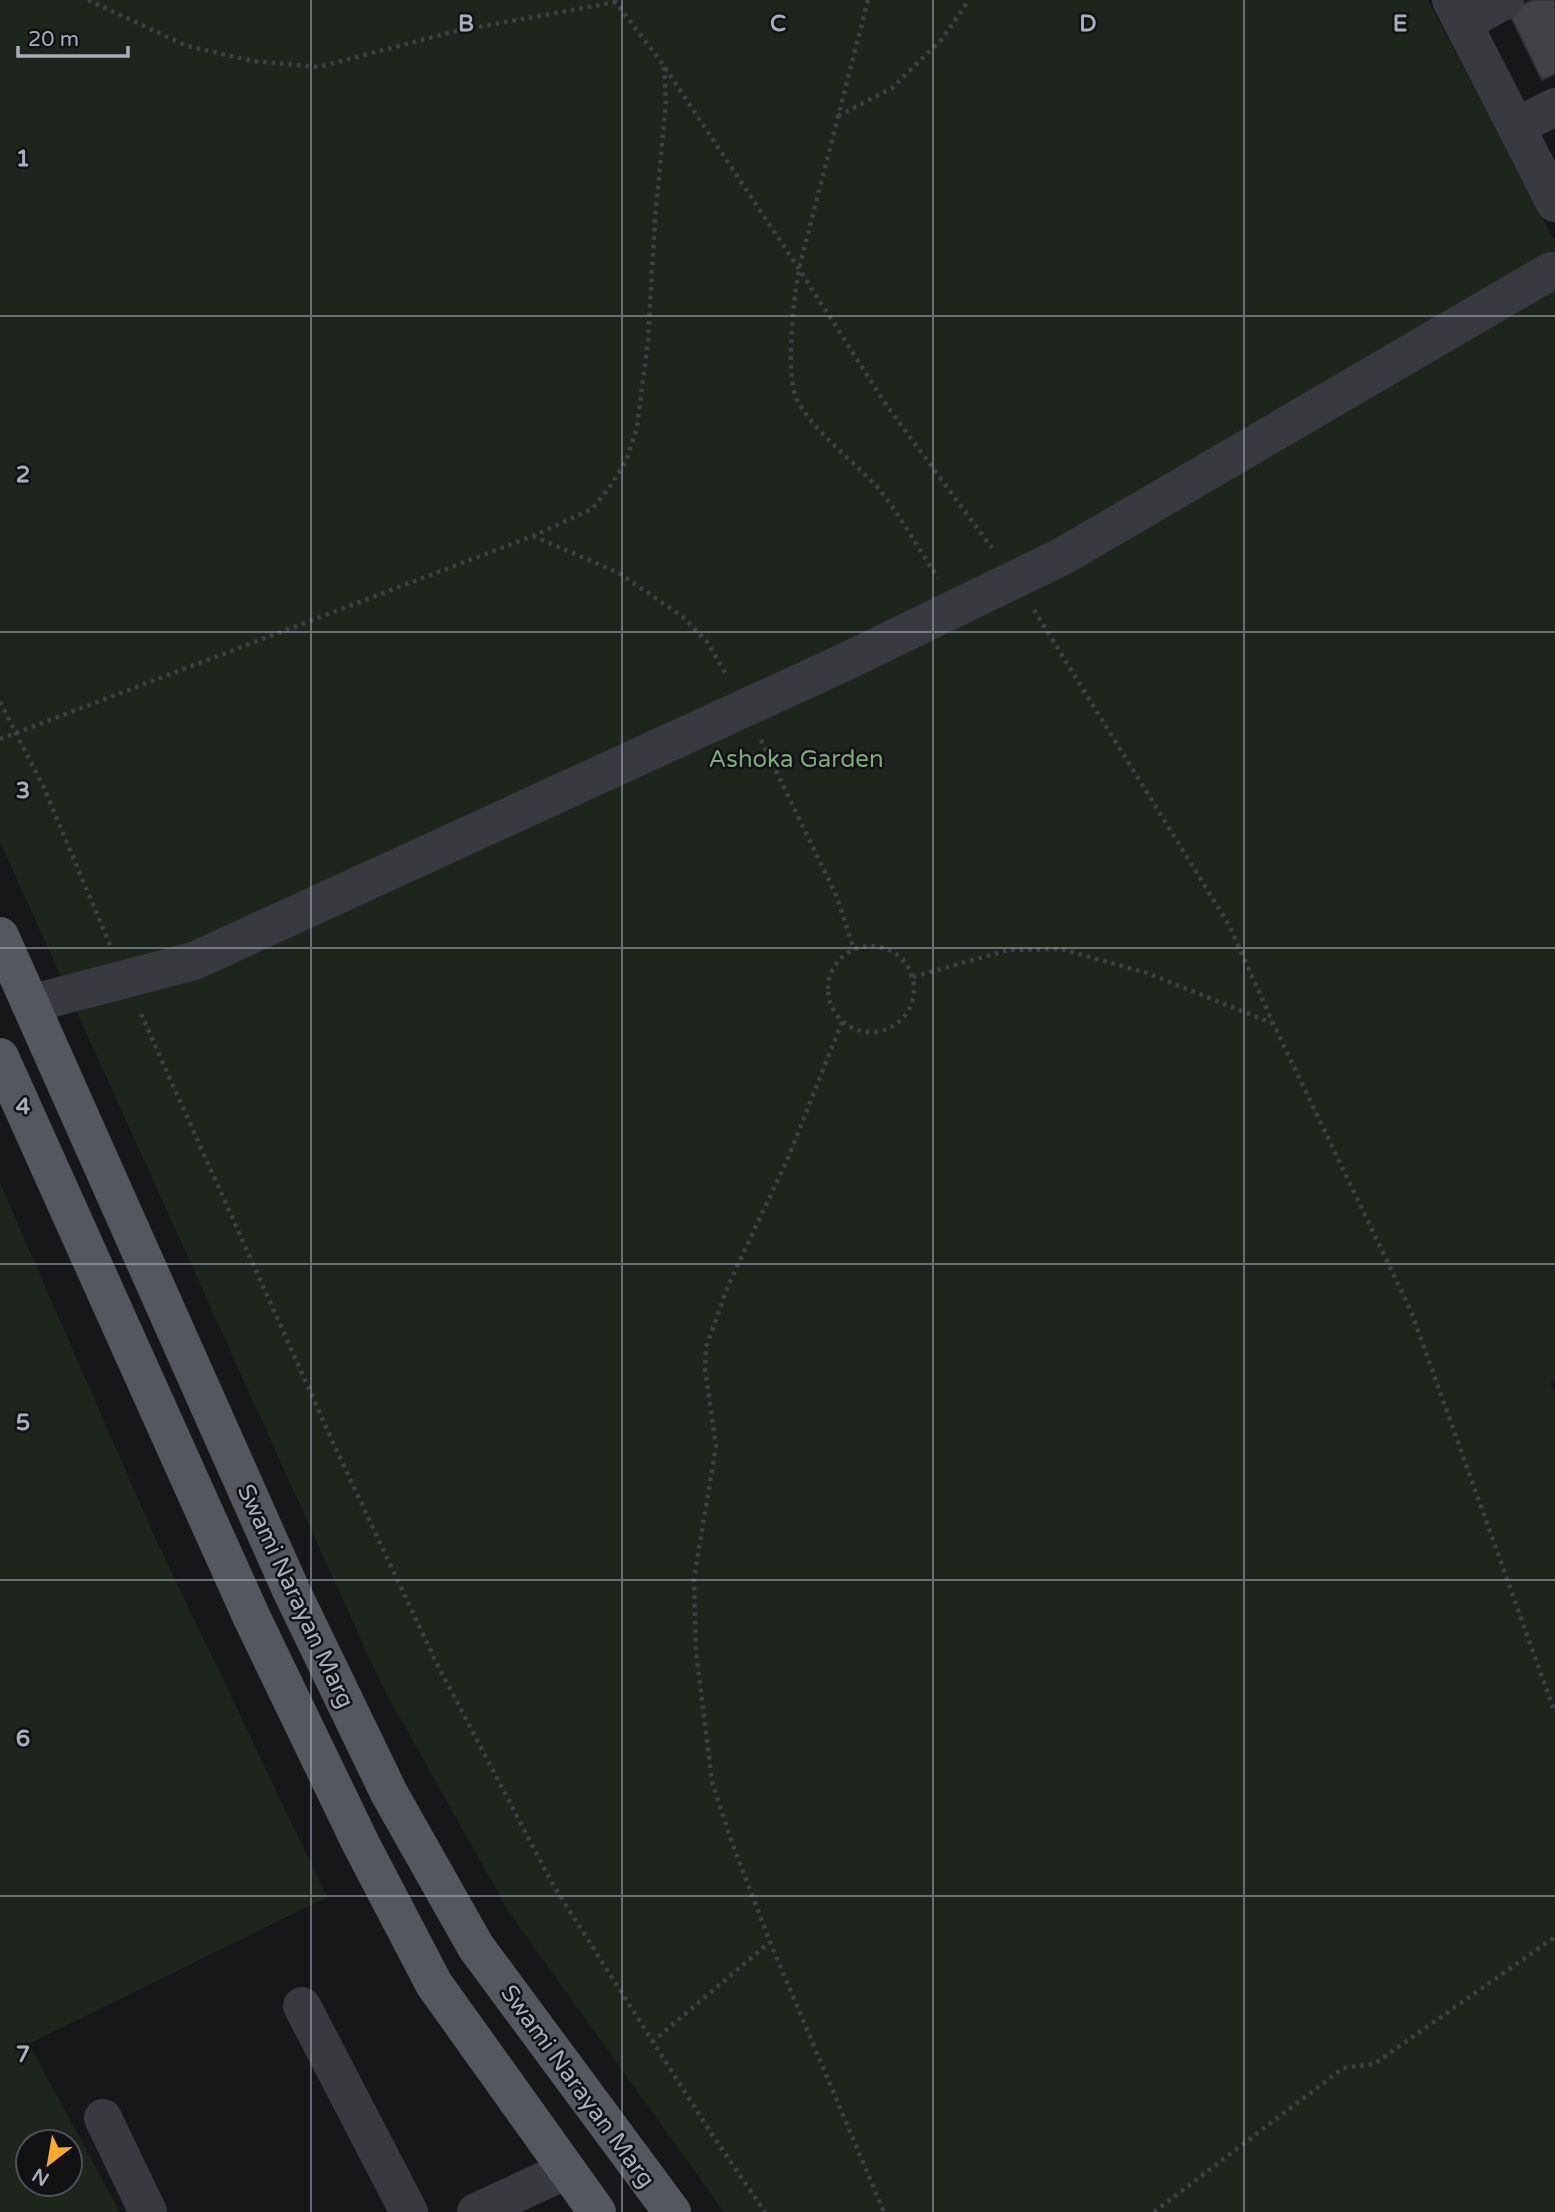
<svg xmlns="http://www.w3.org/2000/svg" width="1555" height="2212" viewBox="0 0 1555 2212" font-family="'Varela Round',sans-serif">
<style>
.green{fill:#1d251d;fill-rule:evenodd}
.building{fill:#414247;stroke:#313136;stroke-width:2}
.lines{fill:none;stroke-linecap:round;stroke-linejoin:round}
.path{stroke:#3e4146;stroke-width:4.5;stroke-dasharray:3.5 5;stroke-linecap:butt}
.minor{stroke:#383a3f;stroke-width:38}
.major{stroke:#54575e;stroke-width:38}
.grid{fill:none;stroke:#a8afbb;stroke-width:2;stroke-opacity:0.55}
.labels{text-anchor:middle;stroke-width:5;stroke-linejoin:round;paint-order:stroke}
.park-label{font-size:24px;fill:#7ea77e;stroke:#121215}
.street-label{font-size:24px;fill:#a8afbb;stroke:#121215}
.grid-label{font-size:23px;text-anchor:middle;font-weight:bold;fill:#a8afbb;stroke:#121215;stroke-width:5;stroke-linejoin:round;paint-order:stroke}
</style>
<rect width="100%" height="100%" fill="#17171a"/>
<!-- green -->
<path class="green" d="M0,0H1428L1555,242V1380L1550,1383L1555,1394V2212H724L510,1914L381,1684L0,842Z
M0,1183L153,1533L327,1897L29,2044L120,2212H0ZM70,2142V2184H28V2142Z"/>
<!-- building -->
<path class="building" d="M1533,0H1555V74L1542,80L1508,11Z"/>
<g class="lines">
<!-- path -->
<path class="path" d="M88,0L187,46L253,61L318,67L456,31L616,2
M614,0L664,66L799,269L887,406L992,548
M868,0L799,269C794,297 784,377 798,402C818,436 852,459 878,488C899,513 919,550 938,578
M838,116L892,88L941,40L969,0
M533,536L619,573L683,617L708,643L727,676
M1034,610L1229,925L1273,1023L1411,1311L1555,1713
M0,702L44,788L110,945
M0,739L533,536L592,509L609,488L626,461L637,427L648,341L655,219L666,101L664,67
M761,740L837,897L854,950
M828 989a43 43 0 1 1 86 0a43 43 0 1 1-86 0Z
M913,977L1008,950L1061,949L1147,973L1272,1023
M141,1014L335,1447L436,1662L552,1883L709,2130L765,2212
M842,1022L788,1158L728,1286L706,1347L705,1369L716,1446L694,1579L696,1651L712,1782L731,1840L770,1942L884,2212
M652,2042L770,1942
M1154,2212L1343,2068L1374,2064L1555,1937"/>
<!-- minor -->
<path class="minor" d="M1451,0L1555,203
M1463,23L1505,0
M1517,126L1555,107
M30,1004L194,961L847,661L1063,556L1551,271
M302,2006L409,2212
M103,2118L148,2212
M476,2212L567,2170"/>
<!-- major -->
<path class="major" d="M0,936L291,1590L389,1793L476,1947L672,2212
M0,1057L252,1618L361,1844L434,1984L597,2212"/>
</g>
<!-- grid -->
<path class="grid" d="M311,0V2212M622,0V2212M933,0V2212M1244,0V2212M0,316H1555M0,632H1555M0,948H1555M0,1264H1555M0,1580H1555M0,1896H1555"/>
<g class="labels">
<!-- park labels -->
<g class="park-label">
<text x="796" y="767">Ashoka Garden</text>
</g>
<!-- street labels -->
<g class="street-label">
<text transform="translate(296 1596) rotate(65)" y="8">Swami Narayan Marg</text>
<text transform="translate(578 2086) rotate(54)" y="8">Swami Narayan Marg</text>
</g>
</g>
<g class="grid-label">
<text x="466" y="31">B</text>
<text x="778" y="31">C</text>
<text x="1088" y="31">D</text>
<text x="1400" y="31">E</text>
<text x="23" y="166">1</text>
<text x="23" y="482">2</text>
<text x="23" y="798">3</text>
<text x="23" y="1114">4</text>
<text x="23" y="1430">5</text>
<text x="23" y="1746">6</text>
<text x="23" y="2062">7</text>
</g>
<!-- north arrow -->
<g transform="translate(49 2163) rotate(211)"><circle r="33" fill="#121215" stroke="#4e5157" stroke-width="2"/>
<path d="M0-5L12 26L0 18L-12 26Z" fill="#ffaa2a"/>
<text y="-10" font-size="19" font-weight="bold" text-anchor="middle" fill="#a8afbb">N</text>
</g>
<!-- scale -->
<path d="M18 46v10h110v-10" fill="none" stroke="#a8afbb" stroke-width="3.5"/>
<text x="28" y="46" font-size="21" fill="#a8afbb" stroke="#121215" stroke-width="5" paint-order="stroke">20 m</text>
</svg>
